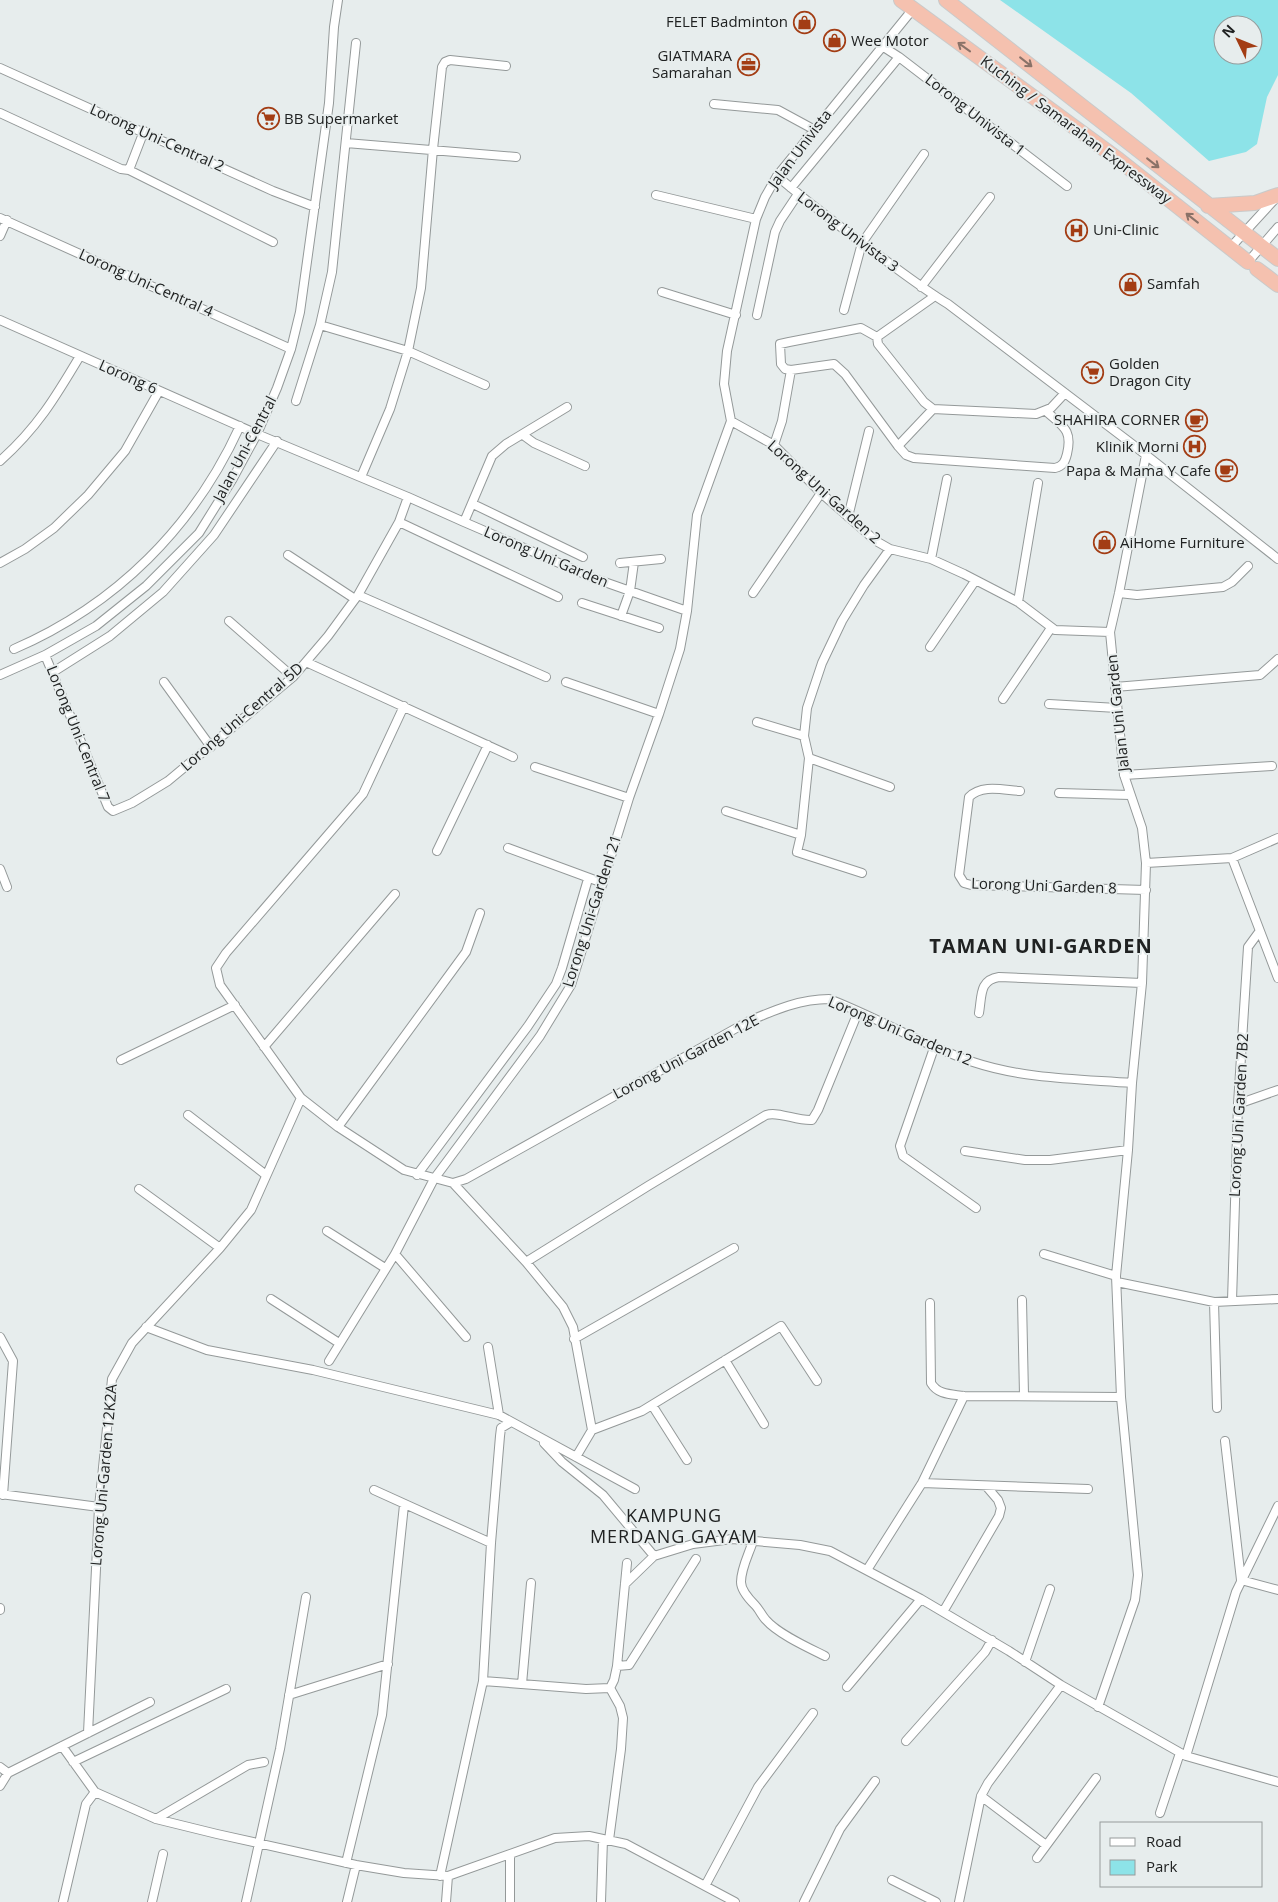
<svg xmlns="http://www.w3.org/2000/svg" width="1278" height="1902" viewBox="0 0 1278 1902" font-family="'Open Sans',sans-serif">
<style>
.green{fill:#8de3e8;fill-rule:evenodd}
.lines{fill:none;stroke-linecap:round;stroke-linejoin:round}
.street-casing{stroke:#949999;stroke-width:10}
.highway-casing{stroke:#c9caca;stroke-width:16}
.street{stroke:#fff;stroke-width:8}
.highway{stroke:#f5c1af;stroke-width:14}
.oneway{stroke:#8a7268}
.labels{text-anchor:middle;stroke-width:4;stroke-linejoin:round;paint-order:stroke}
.poi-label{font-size:15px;fill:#202222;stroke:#e7eded;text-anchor:start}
.street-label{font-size:15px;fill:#202222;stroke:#e7eded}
.quarter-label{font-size:18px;letter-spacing:1px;fill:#202222;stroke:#e7eded}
.district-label{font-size:20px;font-weight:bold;letter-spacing:1px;fill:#202222;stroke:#e7eded}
</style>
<rect width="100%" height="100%" fill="#e7eded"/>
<!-- green -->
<path class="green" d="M1000,0H1278V75L1267,97L1257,144L1246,152L1209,161L1131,93ZM1223,25H1253V55H1223Z"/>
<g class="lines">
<defs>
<path id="street" d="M882,46L899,57L1067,186
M0,68L273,191L315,207
M714,104L778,110L813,129
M0,113L121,169L129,170L273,242
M346,143L516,157
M129,170L144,131
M777,176C806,201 837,224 867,247C894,266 920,287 948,304L1132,444L1278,559
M791,188L899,57
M656,195L756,219
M0,218L291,349
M0,236L7,220
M1230,248L1275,199
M1248,262L1278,227
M921,287L990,197
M662,292L736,315
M935,296L877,337L878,344L924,402L933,409L1036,414L1051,408L1065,393
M844,310L862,243L924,154
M757,315L775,232L780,221L798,194
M0,320L257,434L408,497L464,522L596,579L687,611
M320,325L408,351L485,385
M877,337L861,328L789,342L780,344L781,364L785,369L791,370L834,364L845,374L898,446L906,455L914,458L1055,468C1063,466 1065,462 1067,454C1073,429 1062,426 1046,411
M296,401L320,325L332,272L356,43
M731,421L774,445L821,493L876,541L890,549L931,559L964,574L1018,602L1055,630L1110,632
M523,435L534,443L585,466
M774,445L782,421L791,370
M898,446L933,409
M0,461C37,428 55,398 80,356
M361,477L390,409L408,351L421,288L433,149L442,67L445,62L450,60L506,66
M473,504L583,557
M848,517L869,431
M399,522L558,597
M464,522L492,456L506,444L567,407
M288,555L355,599
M931,559L947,479
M0,563L25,549L54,528L88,495L125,451L159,391
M620,563L661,559
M753,593L821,493
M1119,593L1137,595L1223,587L1232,582L1248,566
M358,595L546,677
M1018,602L1038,483
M582,603L659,628
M621,616L630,591L634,562
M229,621L293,677
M930,647L975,581
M14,649C116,605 194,527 240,426
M45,655L108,807L113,811L132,803L168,781L293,677L328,636L358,595L399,522L408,497
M306,662L513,757
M53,672L110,636L163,592L214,535L277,441
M0,675L45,655L96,626L146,586L199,533L232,480L257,434L277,388L291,349L300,312L329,103L334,27L338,0
M164,682L211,747
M566,682L659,714
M1115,687L1260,675L1278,659
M1003,699L1051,628
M1049,704L1117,708
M404,706L363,794L226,953L216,968L220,985L301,1098L338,1127L404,1170L453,1183L526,1262L563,1307L573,1327L592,1430
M757,722L804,736
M809,758L890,787
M535,767L629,798
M1124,775L1272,766
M1020,791C1003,790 982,784 969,797L959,875L964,883L971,885L1146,890
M1059,793L1130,795
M726,811L801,835
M508,848L603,883
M437,851L488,745
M1232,858L1278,978
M1146,863L1232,858L1278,838
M0,869L7,887
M862,873L797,852L801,835L809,758L804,736L807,708L822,663L842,621L864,585L890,549
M979,1013C982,996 979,980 999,977L1142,983
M264,1047L395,894
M934,1048L900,1146L903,1156L976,1208
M121,1060L235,1005
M1238,1104L1278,1090
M188,1115L266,1175
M338,1127L466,952L480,913
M965,1151L1025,1160H1050L1128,1150
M417,1175L528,1026L556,984L562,968L588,879
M453,1183L466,1179L749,1021C775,1010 800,999 829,999C878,1018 923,1045 973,1062C1024,1079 1079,1079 1132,1083
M139,1189L220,1248
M327,1231L385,1268
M395,1254L466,1337
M1044,1254L1116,1276
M526,1262L648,1186L766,1115C779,1111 796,1121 812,1120L818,1110L858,1012
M1117,1282L1214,1302L1278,1299
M271,1299L339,1343
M1022,1300L1024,1395
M1232,1301L1238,1104L1248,947L1259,932
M1214,1302L1217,1408
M930,1303L931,1383C938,1395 951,1394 964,1396L1121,1397
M146,1327L207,1350L313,1370L499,1415L635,1489
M0,1337L13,1361L3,1495
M574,1339L734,1248
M488,1347L499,1415
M725,1360L764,1424
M329,1361L395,1254L434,1179L540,1036L571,985L629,798L659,714L680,649L687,611L697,515L731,421L724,384L727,351L756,219L765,197L777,176L913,9
M652,1405L687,1460
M1225,1441L1241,1580
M544,1443L562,1462L603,1495L654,1556
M576,1457L592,1430L642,1411L781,1326L817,1381
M922,1483L1088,1489
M374,1490L491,1543
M0,1494L99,1507
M753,1541C749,1554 741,1568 741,1582C741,1590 749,1599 755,1605C759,1609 762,1616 766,1620C778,1634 809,1648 825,1656
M867,1570L922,1483L964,1396
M1241,1580L1278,1590
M625,1584L654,1556L693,1544L732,1539L800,1545L830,1551L921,1599L1009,1651L1061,1685L1186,1756L1278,1782
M0,1610V1608
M943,1612L999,1516L1001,1508L998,1500L986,1486
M1025,1662L1050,1589
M617,1666L629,1665L696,1559
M483,1681L586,1689L610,1688
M522,1684L531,1583
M847,1687L921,1599
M610,1688L614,1680L617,1666L627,1563
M289,1695L388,1664
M1098,1707L1135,1600L1138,1575L1121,1397L1116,1276L1128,1150L1132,1083L1142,983L1146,863L1142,828L1124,775L1110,632L1119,593L1146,455
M88,1733L99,1507L112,1379L132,1343L220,1248L251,1210L301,1098
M906,1741L985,1652L992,1640
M62,1746L95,1792L156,1819L217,1834L356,1865L404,1873L448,1876L555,1838L589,1836L626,1844L735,1902
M1186,1756L1236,1592L1278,1506
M73,1762L226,1689
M0,1767L8,1773
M0,1786L8,1773L150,1702
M981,1796L1046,1845
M1160,1813L1180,1753
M156,1819L248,1765L264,1762
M609,1840L621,1749L623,1718L620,1706L610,1688
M510,1855V1902
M1037,1858L1096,1778
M346,1863L382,1715L404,1505
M440,1876L483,1681L491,1543L500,1436L501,1428L511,1422
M892,1880L936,1902
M705,1886L758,1787L813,1713
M63,1902L86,1804L95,1792
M152,1902L163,1854
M246,1902L280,1749L306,1597
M347,1902L356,1865
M446,1902L448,1876
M601,1902L603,1839
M804,1902L840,1829L875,1781
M959,1902L981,1796L988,1783L1061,1685"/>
<path id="highway" d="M901,0L1119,160L1248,262
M946,0L1278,259
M1208,206L1255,203L1278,195
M1257,269L1278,285"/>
</defs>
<!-- street casing -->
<use href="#street" class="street-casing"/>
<!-- highway casing -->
<use href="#highway" class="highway-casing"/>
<!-- street -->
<use href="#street" class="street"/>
<!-- highway -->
<use href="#highway" class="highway"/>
</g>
<!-- one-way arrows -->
<defs><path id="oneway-shaft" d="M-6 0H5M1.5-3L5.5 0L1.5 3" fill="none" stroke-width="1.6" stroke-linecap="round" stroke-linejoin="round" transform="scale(1.25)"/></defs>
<g class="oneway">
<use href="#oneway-shaft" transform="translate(964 47) rotate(-144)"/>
<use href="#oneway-shaft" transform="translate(1026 62) rotate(38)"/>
<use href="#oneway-shaft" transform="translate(1153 163) rotate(38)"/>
<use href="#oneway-shaft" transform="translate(1192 218) rotate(-142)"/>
</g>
<!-- icons -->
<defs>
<symbol id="shop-ring" viewBox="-11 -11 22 22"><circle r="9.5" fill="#e7eded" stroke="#a33d14" stroke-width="1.5"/><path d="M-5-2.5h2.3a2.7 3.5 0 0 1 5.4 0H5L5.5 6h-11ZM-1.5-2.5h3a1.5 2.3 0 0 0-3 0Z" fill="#a33d14"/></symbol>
<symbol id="office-ring" viewBox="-11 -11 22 22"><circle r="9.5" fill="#e7eded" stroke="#a33d14" stroke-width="1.5"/><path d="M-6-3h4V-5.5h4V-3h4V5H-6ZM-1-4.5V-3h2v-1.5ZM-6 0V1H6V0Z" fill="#a33d14"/></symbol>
<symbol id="supermarket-ring" viewBox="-11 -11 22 22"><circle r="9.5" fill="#e7eded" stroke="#a33d14" stroke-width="1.5"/><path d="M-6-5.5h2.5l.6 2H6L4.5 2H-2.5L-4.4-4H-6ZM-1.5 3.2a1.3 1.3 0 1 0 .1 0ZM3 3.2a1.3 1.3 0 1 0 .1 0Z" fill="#a33d14"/></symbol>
<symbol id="hospital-ring" viewBox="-11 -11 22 22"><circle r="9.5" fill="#e7eded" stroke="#a33d14" stroke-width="1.5"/><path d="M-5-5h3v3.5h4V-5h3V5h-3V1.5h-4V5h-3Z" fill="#a33d14"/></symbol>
<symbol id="cafe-ring" viewBox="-11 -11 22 22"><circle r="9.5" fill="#e7eded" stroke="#a33d14" stroke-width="1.5"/><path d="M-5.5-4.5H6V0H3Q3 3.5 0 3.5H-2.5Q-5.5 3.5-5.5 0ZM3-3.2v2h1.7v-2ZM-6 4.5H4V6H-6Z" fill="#a33d14"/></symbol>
</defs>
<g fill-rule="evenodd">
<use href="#shop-ring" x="792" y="10" width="25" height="25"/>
<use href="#shop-ring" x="822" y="28" width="25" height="25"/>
<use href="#office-ring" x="736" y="52" width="25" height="25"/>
<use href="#supermarket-ring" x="256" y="106" width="25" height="25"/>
<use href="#hospital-ring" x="1064" y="218" width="25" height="25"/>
<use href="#shop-ring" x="1118" y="272" width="25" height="25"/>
<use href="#supermarket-ring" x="1080" y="360" width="25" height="25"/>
<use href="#cafe-ring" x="1184" y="408" width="25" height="25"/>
<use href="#hospital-ring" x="1182" y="434" width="25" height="25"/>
<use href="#cafe-ring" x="1214" y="458" width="25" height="25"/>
<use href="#shop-ring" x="1092" y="530" width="25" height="25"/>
</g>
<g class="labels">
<!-- poi labels -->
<g class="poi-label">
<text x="788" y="27" text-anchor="end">FELET Badminton</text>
<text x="851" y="46">Wee Motor</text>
<text x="732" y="61" text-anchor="end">GIATMARA<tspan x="732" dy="17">Samarahan</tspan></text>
<text x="284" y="124">BB Supermarket</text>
<text x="1093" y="235">Uni-Clinic</text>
<text x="1147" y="289">Samfah</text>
<text x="1109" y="369">Golden<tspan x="1109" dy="17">Dragon City</tspan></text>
<text x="1180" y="425" text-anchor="end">SHAHIRA CORNER</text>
<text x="1179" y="452" text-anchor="end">Klinik Morni</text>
<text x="1211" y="476" text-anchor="end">Papa &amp; Mama Y Cafe</text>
<text x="1120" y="548">AiHome Furniture</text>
</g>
<!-- street labels -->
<g class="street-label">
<text transform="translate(975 115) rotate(38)" y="5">Lorong Univista 1</text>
<text transform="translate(1076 130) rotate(37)" y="5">Kuching / Samarahan Expressway</text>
<text transform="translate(157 138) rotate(24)" y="5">Lorong Uni-Central 2</text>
<text transform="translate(800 149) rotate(-53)" y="5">Jalan Univista</text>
<text transform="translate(848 232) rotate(37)" y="5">Lorong Univista 3</text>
<text transform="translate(146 283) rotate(24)" y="5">Lorong Uni-Central 4</text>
<text transform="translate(128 377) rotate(24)" y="5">Lorong 6</text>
<text transform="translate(245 449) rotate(-62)" y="5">Jalan Uni-Central</text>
<text transform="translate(824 492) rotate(42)" y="5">Lorong Uni Garden 2</text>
<text transform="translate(546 557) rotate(23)" y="5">Lorong Uni Garden</text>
<text transform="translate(1118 713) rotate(-96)" y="5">Jalan Uni Garden</text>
<text transform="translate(242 717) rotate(-41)" y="5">Lorong Uni-Central 5D</text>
<text transform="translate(78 734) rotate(68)" y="5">Lorong Uni-Central 7</text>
<text transform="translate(1044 886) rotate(2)" y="5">Lorong Uni Garden 8</text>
<text transform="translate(592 911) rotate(-72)" y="5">Lorong Uni-Gardenl 21</text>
<text transform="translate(900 1031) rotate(23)" y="5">Lorong Uni Garden 12</text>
<text transform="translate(686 1057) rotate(-28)" y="5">Lorong Uni Garden 12E</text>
<text transform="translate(1239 1115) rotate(-87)" y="5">Lorong Uni Garden 7B2</text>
<text transform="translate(104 1475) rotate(-85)" y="5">Lorong Uni-Garden 12K2A</text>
</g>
<!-- quarter labels -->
<g class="quarter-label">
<text x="674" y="1522">KAMPUNG<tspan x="674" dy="21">MERDANG GAYAM</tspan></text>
</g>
<!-- district labels -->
<g class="district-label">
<text x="1041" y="953">TAMAN UNI-GARDEN</text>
</g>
</g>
<!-- legend -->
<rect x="1100" y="1822" width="162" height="65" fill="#e7eded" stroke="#979c9c"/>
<rect x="1110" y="1838" width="25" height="8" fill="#ffffff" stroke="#979c9c"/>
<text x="1146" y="1847" font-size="15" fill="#202222">Road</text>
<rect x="1110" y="1860" width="25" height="15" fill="#8de3e8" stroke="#979c9c"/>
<text x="1146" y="1872" font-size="15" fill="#202222">Park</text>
<!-- north arrow -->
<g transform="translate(1238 40) rotate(313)"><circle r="24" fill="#e7eded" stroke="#979c9c"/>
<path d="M0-4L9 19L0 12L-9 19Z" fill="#a33d14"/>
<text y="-8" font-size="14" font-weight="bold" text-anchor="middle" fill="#202222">N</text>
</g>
</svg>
